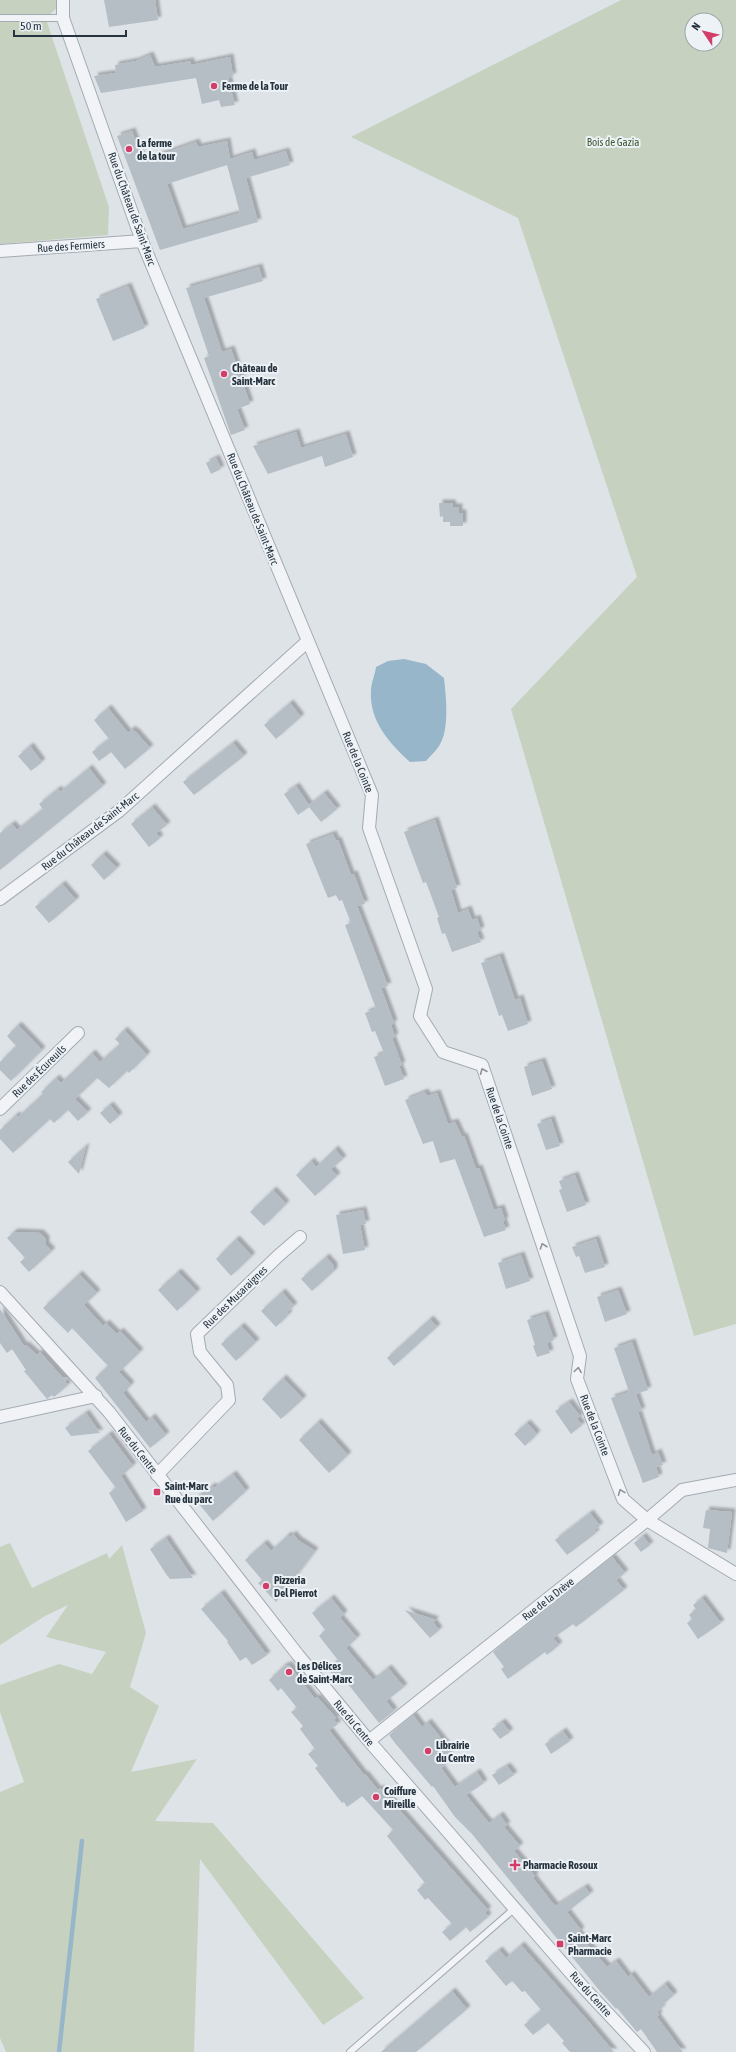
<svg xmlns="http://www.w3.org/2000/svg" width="736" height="2052" viewBox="0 0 736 2052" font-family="'Asap Condensed',sans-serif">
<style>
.green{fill:#c6d2bf;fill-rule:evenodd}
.water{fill:#97b6c9}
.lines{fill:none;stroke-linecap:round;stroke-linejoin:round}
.stream{stroke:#97b6c9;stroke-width:4.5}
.building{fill:#b5bdc5;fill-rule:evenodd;filter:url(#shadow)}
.service-casing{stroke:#a3abb2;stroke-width:8}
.minor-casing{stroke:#a3abb2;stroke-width:14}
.service{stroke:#f1f3f6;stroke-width:6}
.minor{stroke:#f1f3f6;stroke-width:12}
.oneway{stroke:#8c939a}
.poi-dot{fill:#d23e67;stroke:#edf2f6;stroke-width:1.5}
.labels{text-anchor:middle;stroke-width:4;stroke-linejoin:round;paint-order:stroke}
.poi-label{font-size:11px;font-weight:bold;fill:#27333f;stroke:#edf2f6;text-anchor:start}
.park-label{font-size:11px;fill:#405b34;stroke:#edf2f6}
.street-label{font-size:11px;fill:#27333f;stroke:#edf2f6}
</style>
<defs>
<filter id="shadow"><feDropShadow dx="3.5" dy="-3.5" stdDeviation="1" flood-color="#0004"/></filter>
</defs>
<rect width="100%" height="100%" fill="#dee3e8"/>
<!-- green -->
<path class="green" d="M0,0H59V6L48,16L0,14Z
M621,0H736V1324L694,1336L511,709L637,577L518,218L351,137ZM692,20H716V44H692Z
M0,21L47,22L109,207L108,235L0,244Z
M10,1543L32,1588L107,1553L109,1559L122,1545L146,1633L130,1687L159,1706L131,1772L197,1759L155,1821L213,1823L364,1998L323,2025L200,1859L194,2052H6L0,2038V1792L24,1782L0,1712V1685L59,1664L92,1674L106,1652L46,1637L68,1605L45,1616L0,1645V1547Z"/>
<!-- water -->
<path class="water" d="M404,659L426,664L444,678C446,697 450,730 439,746C435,752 430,756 426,761L410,762C390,744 369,721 371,691C371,683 375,675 376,667L388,661Z"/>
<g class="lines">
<!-- stream -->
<path class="stream" d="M59,2052L82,1841"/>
</g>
<!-- building -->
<path class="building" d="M104,0H155L158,20L109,27Z
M150,55L155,67L191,61V65L230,57L233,76L228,78L235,105L221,107L219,100L202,104L196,78L101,93L94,76L116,73L115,65L136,61Z
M132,131L143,161L196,142L198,147L227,141L230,159L252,152L254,160L286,151L290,165L246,178L258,222L160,250L117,136ZM227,165L240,213L183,229L167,184Z
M259,267L263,281L204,298L222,352L231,349L250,404L237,409L245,430L231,435L204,358L209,356L186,288Z
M128,286L145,328L113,341L96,299Z
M296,432L301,448L346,434L353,457L325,467L322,456L268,474L253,446Z
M216,458L221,469L211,474L206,463Z
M439,503H452L453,507H459V513H463V526H450V522H443V516L440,517Z
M290,703L301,717L276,739L264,725Z
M108,708L128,733L132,729L134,732L135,731L150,748L125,769L111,752L99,761L92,752L109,739L94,720Z
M233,743L244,756L194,795L183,782Z
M30,746L42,762L31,771L18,756Z
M89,768L103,786L0,870V833L12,824L17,830L43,809L39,804L58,789L60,792Z
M296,786L309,805L324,793L337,809L321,822L309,807L298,815L284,794Z
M152,807L167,825L156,833L160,838L149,847L131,824Z
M435,820L457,888L451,890L458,913L468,909L472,920L477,918L481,930L477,932L481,942L452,952L445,933L442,934L437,918L439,917L426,882L423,883L404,832Z
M333,834L336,841L338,840L351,875L354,874L365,904L357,906L388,986L381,988L394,1023L391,1025L395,1037L392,1038L402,1065L399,1066L404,1079L385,1086L374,1057L384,1053L375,1031L372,1032L365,1013L376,1009L345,925L351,923L342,900L339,901L336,895L328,898L306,844Z
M103,854L117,868L104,880L91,865Z
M62,884L76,900L49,923L35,907Z
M500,956L515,1000L520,998L528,1024L508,1031L502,1015L499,1016L481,963Z
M18,1025L42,1050L11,1081L0,1070V1062L16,1046L7,1036Z
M124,1030L147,1055L129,1073L127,1071L109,1088L97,1078L75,1099L88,1112L78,1121L68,1110L54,1123L50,1119L13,1153L0,1139V1130L16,1115L18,1117L43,1094L41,1092L56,1078L61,1083L92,1053L100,1062L120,1044L115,1039Z
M542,1061L552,1089L532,1096L524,1067Z
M425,1092L427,1096L437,1093L448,1124L455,1122L462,1137L464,1136L476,1169L479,1168L494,1210L501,1208L505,1220L503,1221L506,1230L484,1237L455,1159L440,1163L433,1141L423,1144L405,1100Z
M110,1105L119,1116L110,1124L100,1113Z
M551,1119L560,1146L546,1150L537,1124Z
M86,1146L79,1174L68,1162Z
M335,1149L343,1159L331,1169L337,1176L315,1196L296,1175L311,1161L316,1167Z
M575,1175L586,1205L567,1212L559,1190L562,1189L559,1181Z
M273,1190L286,1204L264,1226L250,1212Z
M363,1210L366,1224L360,1225L365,1250L343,1254L336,1215Z
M14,1232L40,1233L46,1239V1245L52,1251L29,1272L20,1262L25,1258L7,1238Z
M236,1239L252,1256L231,1276L216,1259Z
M596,1239L605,1267L585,1273L579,1256L576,1257L572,1247Z
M521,1255L530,1281L506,1289L498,1263Z
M326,1257L334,1266V1271L312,1291L301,1279Z
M178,1272L197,1292L177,1311L158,1290Z
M79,1274L97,1293L84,1305L103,1326L106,1323L117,1334L120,1331L140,1352L119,1372L131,1385L123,1393L146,1422L152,1417L166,1435L150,1448L95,1378L108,1366L72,1328L68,1333L43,1308Z
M618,1290L627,1314L605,1322L597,1297Z
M282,1292L294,1306L287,1312L289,1314L276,1327L261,1311Z
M0,1309L24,1346L26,1345L37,1355L40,1352L63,1378L67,1377L68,1378L65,1382L68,1385L54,1397L52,1395L47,1399L24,1371L26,1370L12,1349L7,1353L0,1343Z
M545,1314L554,1340L547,1343L550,1353L537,1357L533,1346L535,1345L527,1320Z
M430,1319L437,1327L394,1366L387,1358Z
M241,1326L256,1342L236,1361L221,1344Z
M632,1342L648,1390L636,1394L642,1411L638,1412L652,1455L658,1452L663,1465L656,1467L659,1477L643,1483L611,1398L629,1392L614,1348Z
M283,1378L303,1399L281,1419L262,1399Z
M569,1402L580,1416L577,1419L582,1425L571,1434L555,1411Z
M86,1413L100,1433L71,1436L65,1428Z
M318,1422L348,1455L329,1473L299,1440Z
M527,1423L537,1434L525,1446L514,1434Z
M109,1434L133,1466L121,1476L143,1511L126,1522L109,1493L116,1488L88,1451Z
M233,1474L246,1491L213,1521L195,1499L212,1486L214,1488Z
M706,1510L732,1512L727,1553L708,1548L710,1529L703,1528Z
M590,1513L600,1526L594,1530L596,1533L567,1555L555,1540Z
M293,1534L298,1540L315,1551L276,1602L258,1583L262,1580L245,1560L264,1543L271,1551L288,1535L290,1537Z
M643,1536L650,1545L641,1552L634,1543Z
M166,1538L193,1578L170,1579L166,1574L150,1549Z
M612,1557L625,1573L616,1580L624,1590L576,1627L573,1624L553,1638L559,1645L547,1655L545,1652L508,1679L501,1669L504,1667L493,1652Z
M221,1593L267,1655L252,1665L246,1657L240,1661L227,1642L228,1641L201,1609Z
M331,1598L344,1614L340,1618L357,1638L346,1648L373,1680L388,1668L404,1687L386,1701L394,1711L379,1723L344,1679L340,1683L328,1669L338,1660L319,1636L325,1630L312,1613Z
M702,1598L721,1623L698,1639L687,1623L692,1619L689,1615L696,1609L693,1605Z
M405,1610L436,1620L433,1622L439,1630L430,1638Z
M289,1665L315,1699L317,1697L336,1718L334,1720L338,1724L329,1730L364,1775L365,1774L378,1790L380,1788L488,1910L485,1912L488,1917L470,1932L466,1927L450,1941L442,1932L452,1924L428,1898L425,1900L417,1890L425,1883L387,1836L393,1830L362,1796L347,1807L344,1802L342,1803L315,1768L318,1766L308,1754L315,1749L300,1729L303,1726L291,1712L297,1708L281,1688L278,1691L269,1680L284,1666Z
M413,1715L422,1727L428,1722L452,1752L444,1758L448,1763L441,1768L455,1787L477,1772L484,1783L466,1795L489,1823L500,1815L507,1825L504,1827L520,1846L514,1851L535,1876L533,1878L555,1906L585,1887L590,1894L567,1912L581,1930L578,1933L607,1967L616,1961L628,1977L631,1974L649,1997L665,1984L674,1995L661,2006L662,2008L657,2012L659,2014L657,2017L683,2052H657L641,2029L637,2032L617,2008L616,2009L599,1990L472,1834L455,1817L433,1786L432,1787L426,1780L395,1743L389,1735Z
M502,1722L510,1732L500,1739L492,1729Z
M563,1731L570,1741L551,1754L545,1744Z
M507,1766L514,1775L499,1785L492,1775Z
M521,1945L587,2020L614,2052H570L562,2043L564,2041L548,2023L533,2035L524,2025L541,2010L525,1991L522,1992L512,1981L506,1986L485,1961L499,1950L506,1958Z
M452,1991L467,2009L416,2052H381Z"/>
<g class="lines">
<defs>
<path id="service" d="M0,18H63
M350,2052L515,1908"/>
<path id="minor" d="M63,0V18L142,241L372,795L369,828L426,989L420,1016L443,1052L482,1065L580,1356L577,1379L623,1499L647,1520L736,1574
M0,251L142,241
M0,899L119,811L308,641
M0,1109L78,1033
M0,1292L109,1412L298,1655L369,1741L583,1987L644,2052
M0,1417L96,1396
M157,1475L229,1400L227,1385L200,1352L197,1334L278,1256L300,1237
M369,1741L647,1520L682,1490L736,1480"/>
</defs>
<!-- service casing -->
<use href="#service" class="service-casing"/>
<!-- minor casing -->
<use href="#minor" class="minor-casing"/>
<!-- service -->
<use href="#service" class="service"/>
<!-- minor -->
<use href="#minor" class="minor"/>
</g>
<!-- one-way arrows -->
<defs><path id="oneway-chevron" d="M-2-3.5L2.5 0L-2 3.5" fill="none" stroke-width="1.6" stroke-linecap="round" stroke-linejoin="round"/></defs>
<g class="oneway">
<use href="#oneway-chevron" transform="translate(483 1071) rotate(-113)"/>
<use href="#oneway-chevron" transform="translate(543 1246) rotate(-109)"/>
<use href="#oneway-chevron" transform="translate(578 1370) rotate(-82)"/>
<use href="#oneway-chevron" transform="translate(621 1492) rotate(-111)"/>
</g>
<!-- markers -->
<g class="poi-dot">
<circle cx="214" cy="86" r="4"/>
<circle cx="129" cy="149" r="4"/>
<circle cx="224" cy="374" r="4"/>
<rect x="153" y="1488" width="8" height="8" rx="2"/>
<circle cx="266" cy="1586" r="4"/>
<circle cx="289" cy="1672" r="4"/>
<circle cx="428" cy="1751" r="4"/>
<circle cx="376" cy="1797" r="4"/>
<path d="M513 1859h4v4h4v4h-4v4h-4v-4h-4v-4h4z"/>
<rect x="556" y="1940" width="8" height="8" rx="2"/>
</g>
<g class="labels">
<!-- poi labels -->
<g class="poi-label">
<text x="222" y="90">Ferme de la Tour</text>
<text x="137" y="147">La ferme<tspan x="137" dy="13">de la tour</tspan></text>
<text x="232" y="372">Château de<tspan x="232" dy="13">Saint-Marc</tspan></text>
<text x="165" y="1490">Saint-Marc<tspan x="165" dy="13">Rue du parc</tspan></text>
<text x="274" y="1584">Pizzeria<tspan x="274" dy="13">Del Pierrot</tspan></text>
<text x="297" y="1670">Les Délices<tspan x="297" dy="13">de Saint-Marc</tspan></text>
<text x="436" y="1749">Librairie<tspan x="436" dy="13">du Centre</tspan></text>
<text x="384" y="1795">Coiffure<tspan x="384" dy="13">Mireille</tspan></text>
<text x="523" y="1869">Pharmacie Rosoux</text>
<text x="568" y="1942">Saint-Marc<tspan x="568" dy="13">Pharmacie</tspan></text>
</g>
<!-- park labels -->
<g class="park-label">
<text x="613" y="146">Bois de Gazia</text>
</g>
<!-- street labels -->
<g class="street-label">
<text transform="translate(132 209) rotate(70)" y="4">Rue du Château de Saint-Marc</text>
<text transform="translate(71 246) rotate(-4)" y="4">Rue des Fermiers</text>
<text transform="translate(253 509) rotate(68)" y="4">Rue du Château de Saint-Marc</text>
<text transform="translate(358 762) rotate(68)" y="4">Rue de la Cointe</text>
<text transform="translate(90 831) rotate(-38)" y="4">Rue du Château de Saint-Marc</text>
<text transform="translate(39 1071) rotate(-44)" y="4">Rue des Écureuils</text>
<text transform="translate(500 1118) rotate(71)" y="4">Rue de la Cointe</text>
<text transform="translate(235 1297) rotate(-44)" y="4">Rue des Musaraignes</text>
<text transform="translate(595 1425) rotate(69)" y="4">Rue de la Cointe</text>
<text transform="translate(138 1450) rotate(52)" y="4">Rue du Centre</text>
<text transform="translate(548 1599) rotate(-38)" y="4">Rue de la Drève</text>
<text transform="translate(354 1723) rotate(50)" y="4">Rue du Centre</text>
<text transform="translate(591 1994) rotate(48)" y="4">Rue du Centre</text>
</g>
</g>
<!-- north arrow -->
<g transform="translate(704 32) rotate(305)"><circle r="19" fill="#edf2f6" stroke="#9ea6ad"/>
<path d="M0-3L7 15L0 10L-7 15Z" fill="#d23e67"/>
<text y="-6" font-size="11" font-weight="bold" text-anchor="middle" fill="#27333f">N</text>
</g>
<!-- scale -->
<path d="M14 30v6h112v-6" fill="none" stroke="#27333f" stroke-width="2"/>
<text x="20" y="30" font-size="12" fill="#27333f" stroke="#edf2f6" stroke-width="3" paint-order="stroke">50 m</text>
</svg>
